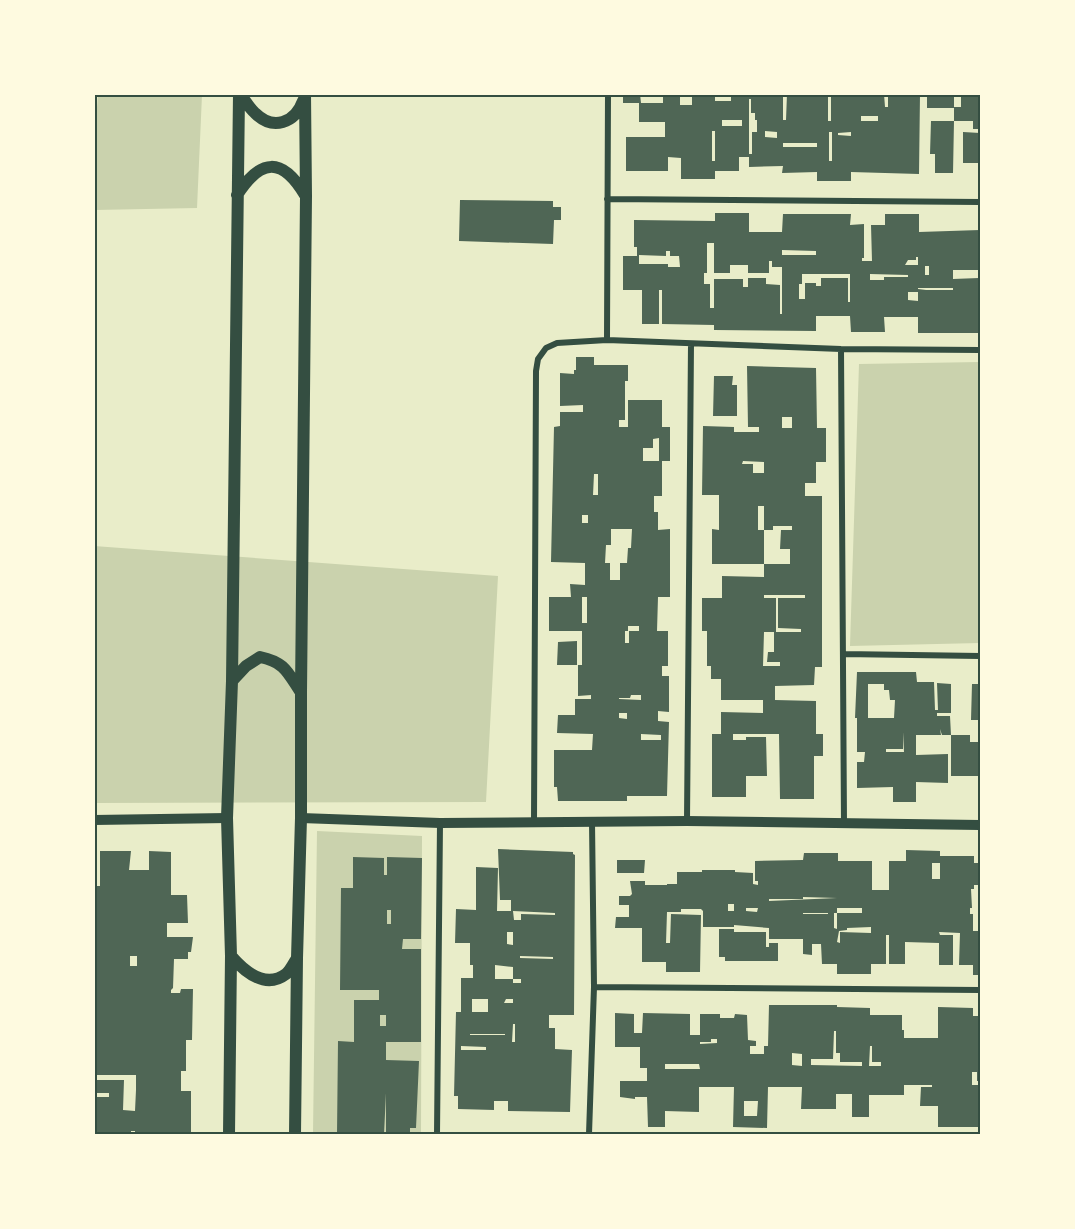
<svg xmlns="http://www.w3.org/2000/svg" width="1075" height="1229" viewBox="0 0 1075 1229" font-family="'Varela Round',sans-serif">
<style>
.green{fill:#cad2ad}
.building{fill:#4f6655;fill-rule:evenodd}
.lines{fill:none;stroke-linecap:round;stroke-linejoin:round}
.minor{stroke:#344e41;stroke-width:6}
.tertiary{stroke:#344e41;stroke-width:10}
.secondary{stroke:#344e41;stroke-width:12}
.neatline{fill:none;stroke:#344e41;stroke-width:2}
</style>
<rect width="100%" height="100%" fill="#e9edc9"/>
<!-- green -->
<path class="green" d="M98,95H202L197,208L95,210L94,144Z
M980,362V643L850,646L859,364Z
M94,546L498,576L486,802L95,803Z
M317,831L422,836L421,1134H313Z"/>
<!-- building -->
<path class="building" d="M623,94H640L641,103H663V94H680V105H692V94H715V101H731V94H783V120H786L787,94H828V121H831V94H884L885,107H888V94H920L919,174L851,172V181H817V172L782,173L783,166L749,167V157H739V171H715V179H681V158L668,157V171H626V137H665V122H639V103H623ZM749,99H751V113H755V120H757V132H752V154H749ZM861,116H878V121H861ZM722,120H742V126H722ZM712,131H715V161H712ZM765,131L777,132V138L765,137ZM829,132H832V161H829ZM851,132V136L838,135V133ZM783,143H817V147H783Z
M927,94H954V107H961V94H980V129H973V121H954V108H927Z
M931,121H954L953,173H935V154H930Z
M963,132L980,133V163H963Z
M460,200L553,201V207H561V220H554L553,244L459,241Z
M715,213H749V232H782L783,214H851L850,225L864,224V258H862V261H872L871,225H885V214H919V232L980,230V270H953V279L979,278L980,333H918V317H884L885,332H851L850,316H816V331L714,330V325L662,324V290H659V324H642V290H623V256H637V247H634V220L715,221ZM707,243H714V273H730V265H748V273H769V261H772V267H782V314H780V285L766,284V278H748V287H743V279H714V308H710V284H704V273H707ZM782,250L816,251V255H782ZM666,251H670V256H679L680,267H668V264H639V255L666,256ZM916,257H918V265H905L908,260H916ZM925,266H929V275H925ZM802,274H850V302H848V278H821V286H816V283H805V299H799V284H802ZM870,274L908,275V277H884V280H870ZM918,288H953V290H926L918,289ZM908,292H918V301L908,300Z
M576,357H594V365H628V381H625V420H619V427H628V400H662V427H670V461H662V496H654V512H658V530L670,529V597H658L657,631H668V666H662V676H669V712L658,711V721L669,722L667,796H627V801H558L557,787H554V750H592L593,734L557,733L558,715H575V699H591V695L578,696V665H582V631H549V597H571L570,584L585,585V563L551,562L554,427L560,426V412H583V405L560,406V373L574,374V370H576ZM659,438V461H643V448H653V439ZM594,474H598V495H593ZM582,515H588V523H582ZM611,529H632L631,548H628L627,563H620V580H610V563H605L606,545H611ZM582,597H587V623H582ZM628,626H639V631H629V643H625V631H628ZM631,695H641V700L619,699V698H630ZM619,713H627V719L619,718ZM641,734L661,735V740H641Z
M747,366L816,368L817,428H826V462H816V483H805V496H822V667H815L814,685L775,686V700L816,701V734H823V756H814V799H780L779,734H733V740H746V737H766L767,776H746V797H712V734H721V712L763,713V700H721V679H711V666H707V631H702V598H722V576L764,577V564H790V549H780L781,530H792V526H773V530H764V564H712V529L719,530V495H702L703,426L734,427V432H759V427H748ZM782,417H792V428H782ZM743,461L764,462V473H753V464H742ZM758,506H764V530H758ZM764,595H805V598H778V628L801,629V632H776V598H764ZM764,632H774V652H768L767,662H780V666H763Z
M714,376H733L732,385H737V416H713Z
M577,641V665H557L558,642Z
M857,672H916L917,682H934L935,710H938L937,683L951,684V713H937V716H950L951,735H942L940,729L941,735H916V755L948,754V783L916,782V802H893V787L857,788V762H864L865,752H857V718H855ZM868,684H884V690H889L890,700H895L894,718H868ZM903,732L904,752H886V749H903Z
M972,684H980V720H971Z
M951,735H970V742H980V776H951Z
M498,849L573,852V854L575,855L574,1015H549V1028H555V1049L572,1050L570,1112L508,1111V1101H494V1110L458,1109V1096H454L456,1012H461V978H473V965H470V943H455L456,909L476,910V867L498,868L497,911H511V900H500ZM513,911L555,913V915L521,914V920H514ZM507,932H513V945L507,944ZM520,956L553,957V959L520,958ZM495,965L513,967V979H521V983H513V979H495ZM472,999H488V1012H472ZM506,999H513V1003H504ZM513,1024H515V1042H512ZM470,1034H505V1035H470ZM461,1046L486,1047V1050H461Z
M906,850L940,851V856H974V863H980V900H978V885H974V889H971L972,908H970V914H973V931H980V975H973V965H959L960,933L939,932L940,935H953V965H939V943L905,942V964H889V935H886V964H871V974H837V964H822L821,944H812V955L803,954V939H769V928L734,925V927H703V911L701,909H681V912H667L666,943H670L671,914L701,915L700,972H666V962H642V928H615L616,917H629V905H619V896H630L632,894L630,881H645V885H667V884H677V872H702V870H735V872L753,873V884L758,885V881H755V861L803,860L804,853H838V861H872V890H889V861H906ZM932,863H940V879H932ZM803,897L837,898L769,901V899H803ZM728,904H734V911H728ZM746,908H758L757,912L746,911ZM837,908H862V913H837ZM803,913H828V914H803ZM834,913H837V929L834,928ZM871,927V933L840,932V943L837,942L839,931L847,930V928Z
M100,851H131L129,870H149V851L171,852V895H187L188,923H167V937H193L191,952H188V959H174L173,988L171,990V993H180L181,989H193L192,1040H186V1071H181V1091H191V1134H135V1131H131V1134H94V1097H109V1093H94V1080H124L123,1110L135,1111L136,1090V1075H94V886H100ZM130,956H137V966H130Z
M353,857L384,858V875H387V857L422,858L421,939H403L402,949H421V1042H386V1060L419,1061L416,1128H410V1134H386V1093L384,1134H337L338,1041L354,1042V1000H379V990H340L341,888H353ZM387,910H391V924H387ZM380,1015H386V1026H380Z
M617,860H645L644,873H617Z
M719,929H734V932H766V947H769V943H778V961H725V957H719Z
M769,1005H837V1007L870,1008V1015H902V1030H904V1038H938V1007L973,1008V1016H980V1081H977V1072H972V1085H980V1127H938V1106H920L921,1087H932V1085H904V1095H869V1117H852V1094H836V1109H801L802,1087H768L767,1128L733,1127L734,1087H699V1112L665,1111V1127H648L647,1097H635V1099L620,1097V1081H647V1068H640V1047H615V1013L634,1014V1033H642L643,1013L690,1014V1035H700V1014H720V1018H734L735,1014L747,1015L748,1040L756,1041V1046H750V1054H764V1046H768ZM834,1031H836V1053H840V1062H862V1066L811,1065V1059H833ZM711,1039H717V1043L700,1044V1042H711ZM870,1046H872V1062H881V1066H869ZM792,1053L802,1054V1066L792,1065ZM665,1064H699L700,1069H665ZM744,1101H758L757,1116H744Z"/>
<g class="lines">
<!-- minor -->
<path class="minor" d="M607,199L980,202
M607,340L608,94
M841,349L844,824
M843,654L980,656
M534,821L536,371L538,359L546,348L557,343L607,340L841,349L980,350
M687,821L691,344
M594,987L980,990
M437,1134L440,823
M589,1134L594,987L592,822"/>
<!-- tertiary -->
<path class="tertiary" d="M301,818L440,823L687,821L980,825
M94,820L227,818"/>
<!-- secondary -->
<path class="secondary" d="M240,94C245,100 249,108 255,113C273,131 295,123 303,101
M237,195C261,158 282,157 305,195
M232,681L246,666L260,657C284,662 287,671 300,691
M231,956C244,971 265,990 286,974C290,971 294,963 297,958
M229,1134L231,956L227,818L232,681L239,94
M295,1134L297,958L301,818V692L306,196L305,94"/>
</g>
<!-- border -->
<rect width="1075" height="1229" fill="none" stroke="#fefae0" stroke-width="192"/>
<rect x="96" y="96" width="883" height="1037" class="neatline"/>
</svg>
